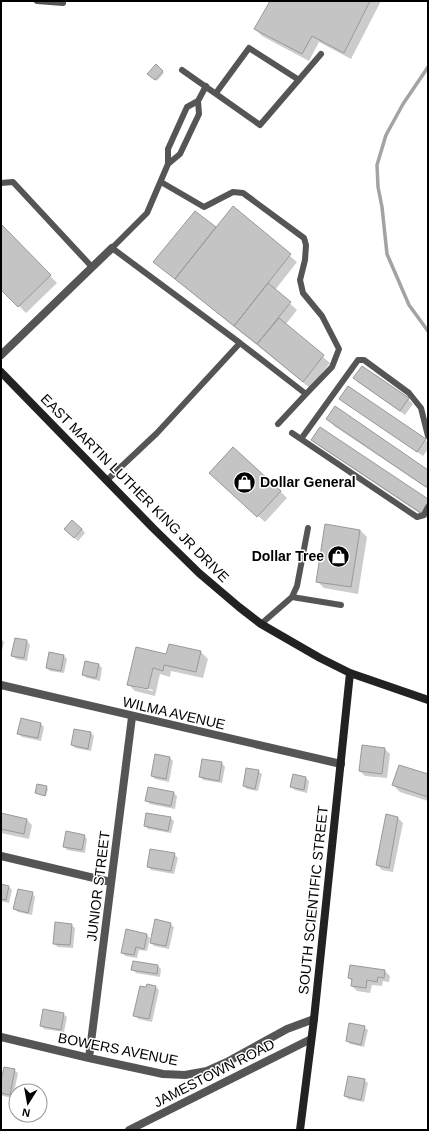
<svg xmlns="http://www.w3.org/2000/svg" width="429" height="1131" viewBox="0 0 429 1131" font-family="Arial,sans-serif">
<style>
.shadow{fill:#0003;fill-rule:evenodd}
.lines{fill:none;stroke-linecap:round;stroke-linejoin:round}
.stream{stroke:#a3a3a3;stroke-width:3.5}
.building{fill:#c4c4c4;stroke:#999}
.lane{stroke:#555;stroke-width:6}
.street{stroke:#555;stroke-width:8}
.secondary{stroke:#222;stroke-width:8}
.labels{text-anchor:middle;stroke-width:3;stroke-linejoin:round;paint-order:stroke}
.poi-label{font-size:14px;font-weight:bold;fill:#000;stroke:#fff;text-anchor:start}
.street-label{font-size:14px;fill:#000;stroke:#fff}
</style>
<rect width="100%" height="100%" fill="#fff"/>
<!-- shadow -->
<path class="shadow" d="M271,1H381L351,59L319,42L309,61L262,36L255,29Z
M156,66L164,73L157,81L149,74Z
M233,208L297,262L275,290L297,310L286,324L330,363L310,388L154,262L196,212L216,229Z
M1,225L57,283L26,313L1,288Z
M354,378L408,399L413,404L405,415L359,383Z
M348,387L425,440L428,443V449L423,456L346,404L340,399Z
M328,419L428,471V489L334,426Z
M312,440L428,501V519L319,446Z
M218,480L280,491L287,498L265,522Z
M82,529L85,533L78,541L68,532Z
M360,530L367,537L358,594L324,588L317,581Z
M1,639L4,642L1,655Z
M27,641L30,645L27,661L16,659L12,656Z
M170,645L201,652L208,659L203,678L171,671L170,677L160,674L155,696L135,691L128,684L167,655ZM135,685L153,690V691L135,687Z
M63,655L67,659L64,673L50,671L47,668Z
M99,665L102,668L100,681L87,678L83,675Z
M41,724L44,727L41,741L22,737L18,733Z
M91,733L94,736L91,751L75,748L72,745Z
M385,749L390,754L387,778L365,776L360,771Z
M170,758L173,761L169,782L155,779L152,776Z
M203,760L222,763L225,767L222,783L203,780L200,776Z
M258,771L262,774L258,791L247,789L244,786Z
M428,775V801L400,792L393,785Z
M306,778L309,781L307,793L295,790L291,787Z
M46,787L48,789L46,796L36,793Z
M174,793L177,796L175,809L150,804L147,801Z
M1,815L27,820L32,825L29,839L1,833Z
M387,815L398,818L403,823L393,872L382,870L377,865Z
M170,818L174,821L171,833L148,829L145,826Z
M84,836L87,839L85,853L67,850L64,846Z
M174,854L178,858L174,874L151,870L148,866Z
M1,885L9,887L12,890L9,903L1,901Z
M32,893L35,897L32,915L18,912L14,909Z
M170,924L174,927L169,949L154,946L151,943Z
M71,925L75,928L73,948L58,947L54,944Z
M146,934L150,938L147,951L139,950L137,958L125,956L122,952Z
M158,966L161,969L160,977L136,973L133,970Z
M385,971L390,976L389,982L383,981L382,986L372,985L370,993L357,991L352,986L353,982L349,978Z
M148,985L156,987L159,990L152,1022L138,1019L135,1015Z
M63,1014L67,1017L64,1032L44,1029L41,1025Z
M350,1024L364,1027L368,1030L364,1047L350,1044L347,1041Z
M14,1070L18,1073L13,1098L3,1096L1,1094V1086Z
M364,1080L368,1083L364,1102L348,1099L345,1096Z"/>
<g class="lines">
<!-- stream -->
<path class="stream" d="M428,67L403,104L386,135L377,165L378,187L382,207L387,254L409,305L428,331"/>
</g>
<!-- building -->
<path class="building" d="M270,1H370L344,53L312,36L302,54L254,29Z
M156,64L163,71L155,80L147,74Z
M233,206L291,254L234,326L175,279Z
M195,211L216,227L175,279L153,262Z
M1,224L51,275L18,307L1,290Z
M268,283L291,302L257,344L234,326Z
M279,318L324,355L303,382L257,344Z
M362,366L409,398L400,411L353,378Z
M348,386L426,439L417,452L339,399Z
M335,406L428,470V484L426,487L326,419Z
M320,427L428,499V503L421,513L311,440Z
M233,447L281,491L257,517L209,473Z
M72,520L82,529L74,538L64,529Z
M325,524L360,530L351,587L316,582Z
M15,638L27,640L24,658L11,656Z
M169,644L201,651L196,672L164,665L163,671L153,668L148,689L127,685L136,647L166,654Z
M49,652L64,655L61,671L46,668Z
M85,661L99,664L96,678L82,675Z
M21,718L41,723L38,738L17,734Z
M74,729L91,732L88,749L71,745Z
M362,745L385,748L382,774L359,771Z
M155,754L170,757L166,779L151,776Z
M202,759L222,762L219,781L199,777Z
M399,765L428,774V797L392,785Z
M246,768L259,770L255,789L243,786Z
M293,774L306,777L304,790L290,787Z
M37,784L47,786L45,796L35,793Z
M148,787L174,792L171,806L145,801Z
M1,813L27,819L24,834L1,829Z
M146,813L171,817L168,831L144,826Z
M386,814L398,817L389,868L376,865Z
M66,831L85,835L82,850L63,847Z
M150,849L175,853L171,871L147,867Z
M1,884L9,886L6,900L1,899Z
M18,889L33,892L28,913L13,909Z
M155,919L171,923L166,946L150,943Z
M55,922L72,924L70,945L53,944Z
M126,929L147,934L144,949L136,947L134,955L121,953Z
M133,961L158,965L157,974L131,970Z
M350,965L385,970L384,978L378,977L377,982L367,980L366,988L351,986L352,979L348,978Z
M147,984L156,986L149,1019L133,1016L140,986L146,987Z
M43,1009L64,1013L61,1030L40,1026Z
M349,1023L365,1026L361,1045L346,1041Z
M4,1067L15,1069L10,1095L1,1093V1081Z
M348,1076L365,1079L361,1100L344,1096Z"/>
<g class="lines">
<!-- lane -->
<path class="lane" d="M37,1L63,3
M182,70L260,125L321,54
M216,93L249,48L299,80
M168,164L180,154L199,114L198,101L206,86
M161,182L204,207L233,192L243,193L304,238L306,245L305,260L300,280L303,293L322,316L339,349L332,367L306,394L240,343
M1,183L13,182L92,267
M278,424L306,394
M292,433L417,517L424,515L428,507
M301,439L358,360H364L409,393L421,408L428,436
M106,481L157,433L240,343L112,248L147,213L168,164V149L187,107L198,101
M292,597L297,586L308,528
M261,624L292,597L341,605"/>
<!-- street -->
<path class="street" d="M1,355L112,248
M1,685L341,764
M1,856L111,882
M1,1037L89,1058L163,1074L185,1075L207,1071L227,1062L287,1029L314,1019
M89,1058L132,717
M129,1130L311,1039"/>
<!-- secondary -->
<path class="secondary" d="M1,372L153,528L199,573L239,607L261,624L320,658L350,673L428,700
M300,1130L314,1019L350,673"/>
</g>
<!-- icons -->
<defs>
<symbol id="shop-disc" viewBox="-11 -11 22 22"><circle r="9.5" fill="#000" stroke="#fff"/><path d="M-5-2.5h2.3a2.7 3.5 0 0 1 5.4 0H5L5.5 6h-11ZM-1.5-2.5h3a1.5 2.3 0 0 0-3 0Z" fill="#fff"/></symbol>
</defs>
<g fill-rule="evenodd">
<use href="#shop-disc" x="232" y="470" width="25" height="25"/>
<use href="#shop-disc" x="326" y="544" width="25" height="25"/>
</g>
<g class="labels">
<!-- poi labels -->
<g class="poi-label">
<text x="260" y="487">Dollar General</text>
<text x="324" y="561" text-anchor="end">Dollar Tree</text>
</g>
<!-- street labels -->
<g class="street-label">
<text transform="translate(135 488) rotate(45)" y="5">EAST MARTIN LUTHER KING JR DRIVE</text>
<text transform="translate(174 713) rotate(13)" y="5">WILMA AVENUE</text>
<text transform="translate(98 886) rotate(-83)" y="5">JUNIOR STREET</text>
<text transform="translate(313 900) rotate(-84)" y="5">SOUTH SCIENTIFIC STREET</text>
<text transform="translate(118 1049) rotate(11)" y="5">BOWERS AVENUE</text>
<text transform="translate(214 1073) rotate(-27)" y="5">JAMESTOWN ROAD</text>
</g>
</g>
<!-- border -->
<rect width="429" height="1131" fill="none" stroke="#000000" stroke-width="4"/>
<!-- north arrow -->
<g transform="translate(28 1103) rotate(191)"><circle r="19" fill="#ffffff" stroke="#999999"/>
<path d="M0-3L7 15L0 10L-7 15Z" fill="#000000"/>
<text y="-6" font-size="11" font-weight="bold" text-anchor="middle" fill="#000000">N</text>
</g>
</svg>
